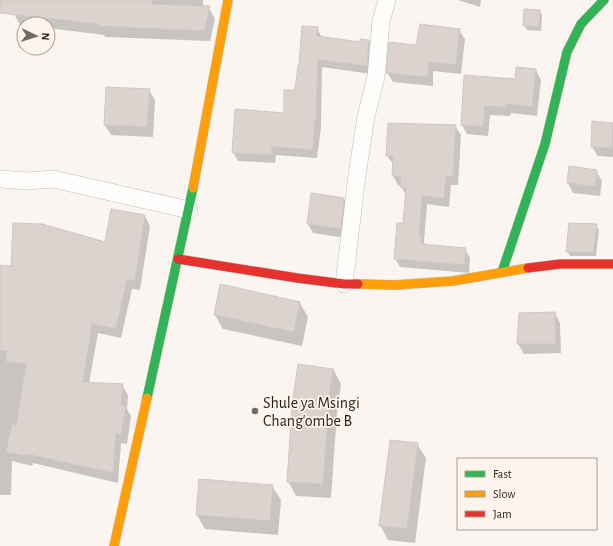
<svg xmlns="http://www.w3.org/2000/svg" width="613" height="546" viewBox="0 0 613 546" font-family="'Alegreya Sans',sans-serif">
<style>
.shadow{fill:#0003}
.building{fill:#dcd3cf;stroke:#cfc7c3}
.lines{fill:none;stroke-linecap:round;stroke-linejoin:round}
.street-casing{stroke:#c3bcb7;stroke-width:18}
.fast-casing{stroke:#c3bcb7;stroke-width:10}
.slow-casing{stroke:#c3bcb7;stroke-width:10}
.jam-casing{stroke:#c3bcb7;stroke-width:10}
.street{stroke:#fefefd;stroke-width:17}
.fast{stroke:#30b455;stroke-width:9}
.slow{stroke:#ff9f0a;stroke-width:9}
.jam{stroke:#e5322d;stroke-width:9}
.poi-dot{fill:#716962;stroke:#fef4ec;stroke-width:1.5}
.labels{text-anchor:middle;stroke-width:3.5;stroke-linejoin:round;paint-order:stroke}
.poi-label{font-size:16px;fill:#271e16;stroke:#fef4ec;text-anchor:start}
</style>
<rect width="100%" height="100%" fill="#faf5f0"/>
<!-- shadow -->
<path class="shadow" d="M16,0H203V7L209,8L215,19L210,41L105,37L104,35L48,28V24L20,25L14,14Z
M458,0H481L480,7Z
M540,11L542,16L541,31L527,30L524,25Z
M317,28L322,38L361,43L369,41L373,49L371,74L322,67L321,127L317,158L276,155L275,163L238,161L233,152L285,114L296,91Z
M459,30L465,39L461,74L433,71V86L393,82L387,72L417,46Z
M536,70L541,80L537,116L511,113L510,116L490,115L488,136L467,134L462,125L516,80Z
M149,90L155,100L153,137L111,135L105,125Z
M593,122L613,124V157L598,156L592,147Z
M455,126L461,135L458,185H451L449,207L427,204L424,242L426,246L465,249L470,258L469,273L400,267L395,258L404,224L406,196L401,185H398L393,176L394,165L387,156Z
M570,167L596,171L602,181L600,196L573,193L568,183Z
M344,199L349,208L346,238L313,233L308,224Z
M145,216L150,226L140,290L132,289L121,338L98,333L89,383L122,385L128,395L127,409L131,416L127,444L121,443L118,483L33,463L32,466L12,461L11,495H0V266L12,267L106,244Z
M596,225L599,230L596,256H570L567,251Z
M300,303L308,317L302,346L223,329L215,315Z
M555,313L560,323L561,353L524,354L518,344L520,314Z
M333,369L341,384L337,413L331,498L296,496L288,481Z
M417,444L426,458L415,543L388,540L380,525Z
M272,486L281,500L278,535L205,529L197,515Z"/>
<!-- building -->
<path class="building" d="M0,0H152V4L210,6L204,31L98,26V24L0,13Z
M524,9L540,10L539,27L523,26Z
M420,24L460,29L456,65L428,62V77L386,73L389,42L416,45Z
M302,26L318,27L317,36L360,42V39L369,40L367,66L318,60L316,119H315L313,150L272,147L271,155L232,153L235,109L284,113V90H295L298,65H299Z
M516,67L536,69L532,107L506,104L505,107L485,106L483,127L461,125L464,75L515,79Z
M106,87L150,89L147,127L104,125Z
M592,121L613,123L612,148L591,147Z
M388,123L456,125L453,177L446,176L444,198L422,196L419,236H421V244L466,248L464,265L394,259L397,223H403L406,188L400,187L401,176H392L393,156H386Z
M569,166L597,170L595,187L567,183Z
M311,193L344,198L341,229L307,224Z
M111,209L145,215L135,281L127,279L116,329L92,324L83,382L123,384L121,405L126,406L121,434L116,433L113,473L27,454V456L6,452L12,424L16,425L26,364L6,362L7,351H0V265L11,266L13,223L42,224L105,242Z
M569,223L597,224L593,252H566Z
M220,284L300,302L294,332L214,315Z
M555,312L556,344H517L519,313Z
M298,364L333,369L329,398L323,484L287,482L292,406Z
M390,440L418,443L407,529L379,526Z
M199,479L273,485L270,521L196,515Z"/>
<g class="lines">
<defs>
<path id="street" d="M0,179L27,181L53,179L189,210
M344,284L357,175L366,117L376,77L381,21L387,0"/>
<path id="fast" d="M502,272L545,144L567,52L581,24L604,0
M147,398L193,188"/>
<path id="slow" d="M193,188L228,0
M358,284L395,285L453,281L528,268
M114,546L147,398"/>
<path id="jam" d="M178,259L297,278L344,284H358
M528,268L560,264H613"/>
</defs>
<!-- street casing -->
<use href="#street" class="street-casing"/>
<!-- fast casing -->
<use href="#fast" class="fast-casing"/>
<!-- slow casing -->
<use href="#slow" class="slow-casing"/>
<!-- jam casing -->
<use href="#jam" class="jam-casing"/>
<!-- street -->
<use href="#street" class="street"/>
<!-- fast -->
<use href="#fast" class="fast"/>
<!-- slow -->
<use href="#slow" class="slow"/>
<!-- jam -->
<use href="#jam" class="jam"/>
</g>
<!-- markers -->
<circle class="poi-dot" cx="255" cy="411" r="4"/>
<g class="labels">
<!-- poi labels -->
<g class="poi-label">
<text x="263" y="408">Shule ya Msingi<tspan x="263" dy="18">Chang'ombe B</tspan></text>
</g>
</g>
<!-- legend -->
<rect x="457" y="458" width="140" height="72" fill="#fef4ec" stroke="#a89e96"/>
<rect x="465" y="471" width="20" height="6" fill="#30b455" stroke="#a89e96"/>
<text x="493" y="478" font-size="12" fill="#271e16">Fast</text>
<rect x="465" y="491" width="20" height="6" fill="#ff9f0a" stroke="#a89e96"/>
<text x="493" y="498" font-size="12" fill="#271e16">Slow</text>
<rect x="465" y="511" width="20" height="6" fill="#e5322d" stroke="#a89e96"/>
<text x="493" y="518" font-size="12" fill="#271e16">Jam</text>
<!-- north arrow -->
<g transform="translate(36 36) rotate(94)"><circle r="19" fill="#fef4ec" stroke="#a89e96"/>
<path d="M0-3L7 15L0 10L-7 15Z" fill="#716962"/>
<text y="-6" font-size="11" font-weight="bold" text-anchor="middle" fill="#271e16">N</text>
</g>
</svg>
